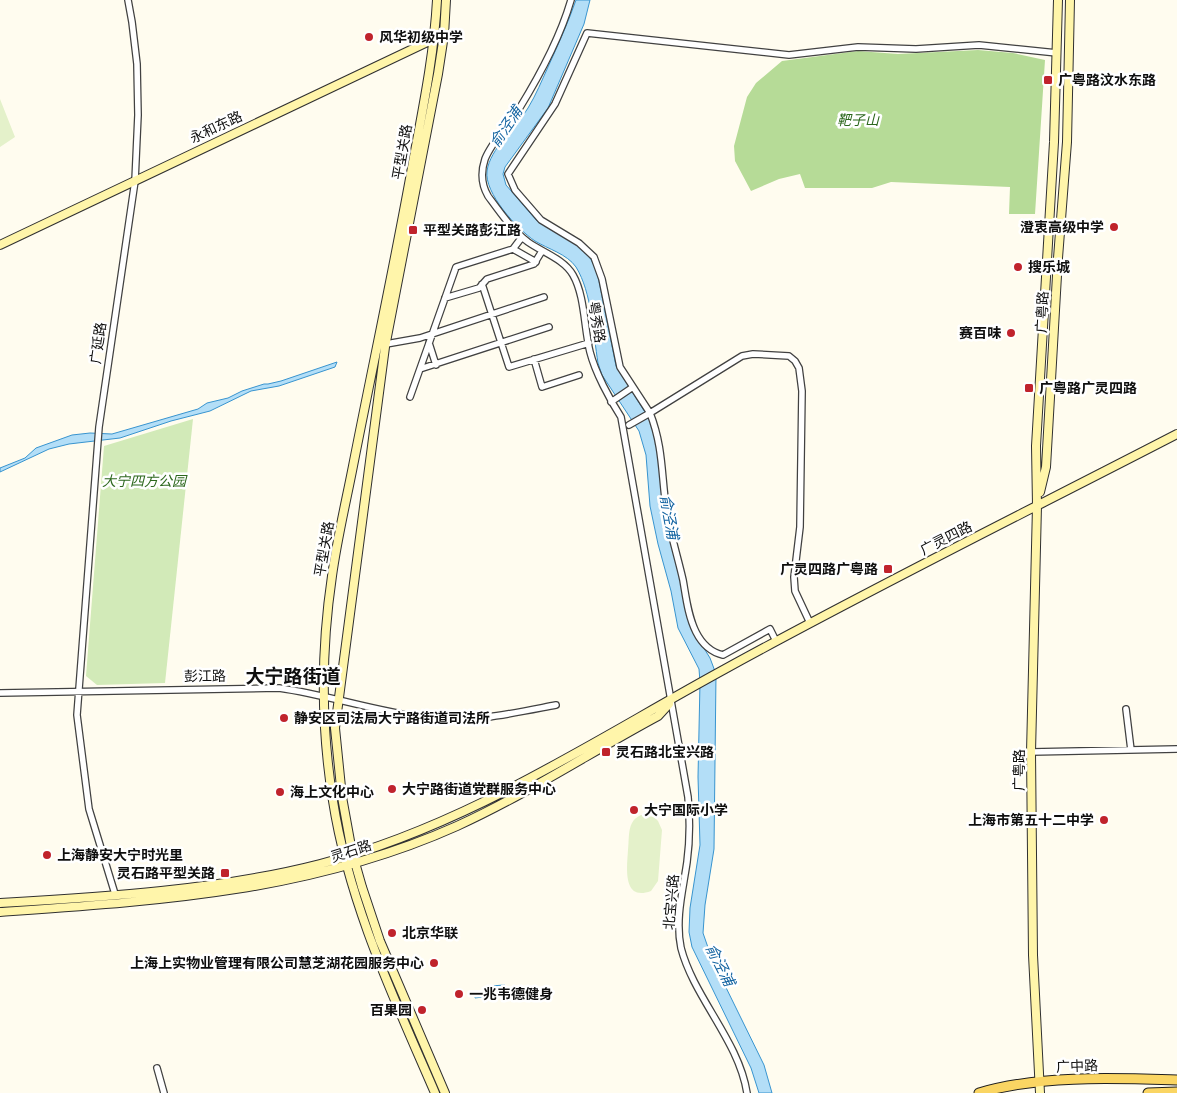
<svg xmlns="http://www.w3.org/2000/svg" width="1177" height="1093" viewBox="0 0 1177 1093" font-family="'Playfair Display','Noto Sans SC',serif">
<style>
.green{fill:#d2eab8}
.forest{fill:#b6db97}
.pitch{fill:#e4f1ca}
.water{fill:#b3def7;stroke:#3894cf}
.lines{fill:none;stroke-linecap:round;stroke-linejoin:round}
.street-casing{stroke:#414141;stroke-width:8}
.secondary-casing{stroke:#303030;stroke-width:10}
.primary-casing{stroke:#1f1f1f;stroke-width:11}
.street{stroke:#fff;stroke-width:5.5}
.secondary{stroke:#fff5aa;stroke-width:8}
.primary{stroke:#fad563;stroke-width:9}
.poi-dot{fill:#c0232c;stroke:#fff;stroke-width:2}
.labels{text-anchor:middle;stroke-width:5;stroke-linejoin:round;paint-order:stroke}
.poi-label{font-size:14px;font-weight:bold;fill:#0e0e0e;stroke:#fff;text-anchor:start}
.park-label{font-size:14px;font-style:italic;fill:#2c671d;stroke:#fff}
.street-label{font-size:14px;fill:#0e0e0e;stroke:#fff}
.water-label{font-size:15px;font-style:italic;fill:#1565a2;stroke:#fff}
.district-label{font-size:19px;font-weight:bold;fill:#0e0e0e;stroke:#fff}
</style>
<rect width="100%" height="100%" fill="#fffcef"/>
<!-- green -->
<path class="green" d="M193,419L165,683L97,685L86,676L104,446Z"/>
<!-- forest -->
<path class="forest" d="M978,50L1013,53L1045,60L1035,214H1009L1010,187L891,182L872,188H805L800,174L779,179L751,191L735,161L734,146L747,97L756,83L782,61L858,51L898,54Z"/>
<!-- pitch -->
<path class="pitch" d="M0,99L15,137L0,147Z
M641,815L654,817L658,821L662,830L658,881L651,891C622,902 627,867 628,850C629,842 628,830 632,823C634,819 637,817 641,815Z"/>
<!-- water -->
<path class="water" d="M576,0H590L584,24L548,108L505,167L503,174L506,185L537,221L578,245L590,258L596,269L599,281L616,366L653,425L656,436L660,472L697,637L710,658L716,674L714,849L705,905L703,933L712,959L764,1065L772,1093H759L751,1068L692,947L689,932L690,908L700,845L698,777L700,682L699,669L678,628L671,591L658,544L650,506L646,455L639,431L602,375L598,363C593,333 592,293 576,267C567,254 548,249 535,241C517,229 484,193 487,171C490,149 516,127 528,108C536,95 542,80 548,67C558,45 568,23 576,0Z
M337,362L335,367L279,386L251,391L210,411L171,421L120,438L69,444L49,449L0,472V468L25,458L36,448L72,435L90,433L112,434L198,409L207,403L228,398L242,391L264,384H268L281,381Z
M505,985L506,994L475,998V995L481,993L490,986Z"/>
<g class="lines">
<defs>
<path id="street" d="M571,0C560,38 540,75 519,109C509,125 492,141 485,159C481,171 481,184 488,196C499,211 512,230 528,242C542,252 564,259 573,275C585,296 584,328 590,352C595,372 610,400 621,417L688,797C690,819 690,840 687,862C683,890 675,919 681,948C694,998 739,1041 747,1093
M513,249L536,262
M482,284L509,367L589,343
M445,298L479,288L487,279L534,264L542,251
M429,343L436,365
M386,344L420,338L544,297
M534,359L542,387L579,375
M420,369L549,327
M410,397L456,267L513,249L522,237
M611,402L633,387
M629,425L650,413C664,449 661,477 667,513C671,536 678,558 683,580C686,597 688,616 696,632C702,644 710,652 723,655L770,629L776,641
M810,623L795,591L794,577L800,527L802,391L799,368L795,361L789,356L753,354L742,356L650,413L620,367L602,279L594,257L579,243L541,220L515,190L508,174L555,104L587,33L789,55L858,47L916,49L979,45L1057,53
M0,693L279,688C329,695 377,712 428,718C471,723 514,713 556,705
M1126,709L1131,750
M1031,752L1177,749
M115,894L89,809L77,715L99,427L135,181L138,115L137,64L132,22L128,0
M157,1068L164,1093"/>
<path id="secondary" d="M0,245L438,37
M1040,492L1046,467L1058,258L1067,142L1070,0
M0,903C104,897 219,890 320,864C467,826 593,741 725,669C874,587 1026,512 1177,434
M0,912C158,901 310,892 457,826C527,794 591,752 658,716L669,704
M435,1093C394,998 349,904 333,801C321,727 321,650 332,576C337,539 346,502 353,466C373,364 395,263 413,162C423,108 434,55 437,0
M445,1093L380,941L362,887L352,852L342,797L335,728L385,347L438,74L444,35L446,0
M1040,1093L1033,955L1031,752L1037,506L1036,446L1054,142L1058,0"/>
<path id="primary" d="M979,1093C1040,1075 1113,1078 1177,1080
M1148,1093L1177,1092"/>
</defs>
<!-- street casing -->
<use href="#street" class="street-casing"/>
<!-- secondary casing -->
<use href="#secondary" class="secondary-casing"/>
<!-- primary casing -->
<use href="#primary" class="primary-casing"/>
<!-- street -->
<use href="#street" class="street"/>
<!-- secondary -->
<use href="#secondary" class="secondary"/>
<!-- primary -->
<use href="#primary" class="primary"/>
</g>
<!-- markers -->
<g class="poi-dot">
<circle cx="369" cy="37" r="5"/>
<rect x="1043" y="75" width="10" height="10" rx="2.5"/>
<circle cx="1114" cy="227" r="5"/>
<rect x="408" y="225" width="10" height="10" rx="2.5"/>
<circle cx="1018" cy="267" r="5"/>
<circle cx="1011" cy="333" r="5"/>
<rect x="1024" y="383" width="10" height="10" rx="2.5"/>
<rect x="883" y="564" width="10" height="10" rx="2.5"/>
<circle cx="284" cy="718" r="5"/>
<rect x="601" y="747" width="10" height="10" rx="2.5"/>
<circle cx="392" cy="789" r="5"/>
<circle cx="280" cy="792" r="5"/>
<circle cx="634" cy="810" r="5"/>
<circle cx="1104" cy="820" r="5"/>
<circle cx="47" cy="855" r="5"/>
<rect x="220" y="868" width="10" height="10" rx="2.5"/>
<circle cx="392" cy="933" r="5"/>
<circle cx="434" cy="963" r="5"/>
<circle cx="459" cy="994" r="5"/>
<circle cx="422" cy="1010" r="5"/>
</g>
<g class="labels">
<!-- poi labels -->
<g class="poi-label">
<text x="379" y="42">风华初级中学</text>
<text x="1058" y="85">广粤路汶水东路</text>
<text x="1104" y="232" text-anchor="end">澄衷高级中学</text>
<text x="423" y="235">平型关路彭江路</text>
<text x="1028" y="272">搜乐城</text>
<text x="1001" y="338" text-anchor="end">赛百味</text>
<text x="1039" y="393">广粤路广灵四路</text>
<text x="878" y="574" text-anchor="end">广灵四路广粤路</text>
<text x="294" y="723">静安区司法局大宁路街道司法所</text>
<text x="616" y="757">灵石路北宝兴路</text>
<text x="402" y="794">大宁路街道党群服务中心</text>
<text x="290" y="797">海上文化中心</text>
<text x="644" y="815">大宁国际小学</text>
<text x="1094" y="825" text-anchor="end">上海市第五十二中学</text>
<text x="57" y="860">上海静安大宁时光里</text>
<text x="215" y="878" text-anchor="end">灵石路平型关路</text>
<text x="402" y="938">北京华联</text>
<text x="424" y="968" text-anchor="end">上海上实物业管理有限公司慧芝湖花园服务中心</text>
<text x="469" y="999">一兆韦德健身</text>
<text x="412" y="1015" text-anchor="end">百果园</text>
</g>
<!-- park labels -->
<g class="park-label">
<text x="858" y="125">靶子山</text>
<text x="144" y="486">大宁四方公园</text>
</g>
<!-- street labels -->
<g class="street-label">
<text transform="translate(216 127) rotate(-25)" y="5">永和东路</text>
<text transform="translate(402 152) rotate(-80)" y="5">平型关路</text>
<text transform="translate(1042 312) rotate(-87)" y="5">广粤路</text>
<text transform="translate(597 322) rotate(80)" y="5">粤秀路</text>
<text transform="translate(98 343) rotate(-82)" y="5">广延路</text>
<text transform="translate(946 538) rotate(-27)" y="5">广灵四路</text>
<text transform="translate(324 549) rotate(-80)" y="5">平型关路</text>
<text transform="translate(205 676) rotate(-1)" y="5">彭江路</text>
<text transform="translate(1019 770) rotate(-90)" y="5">广粤路</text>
<text transform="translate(351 851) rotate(-18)" y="5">灵石路</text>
<text transform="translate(671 902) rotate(-85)" y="5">北宝兴路</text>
<text transform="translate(1077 1066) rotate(-2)" y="5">广中路</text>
</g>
<!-- water labels -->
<g class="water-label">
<text transform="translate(506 127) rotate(-56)" y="5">俞泾浦</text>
<text transform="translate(669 517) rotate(80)" y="5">俞泾浦</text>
<text transform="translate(720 965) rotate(63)" y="5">俞泾浦</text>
</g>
<!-- district labels -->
<g class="district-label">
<text x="293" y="683">大宁路街道</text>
</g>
</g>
</svg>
